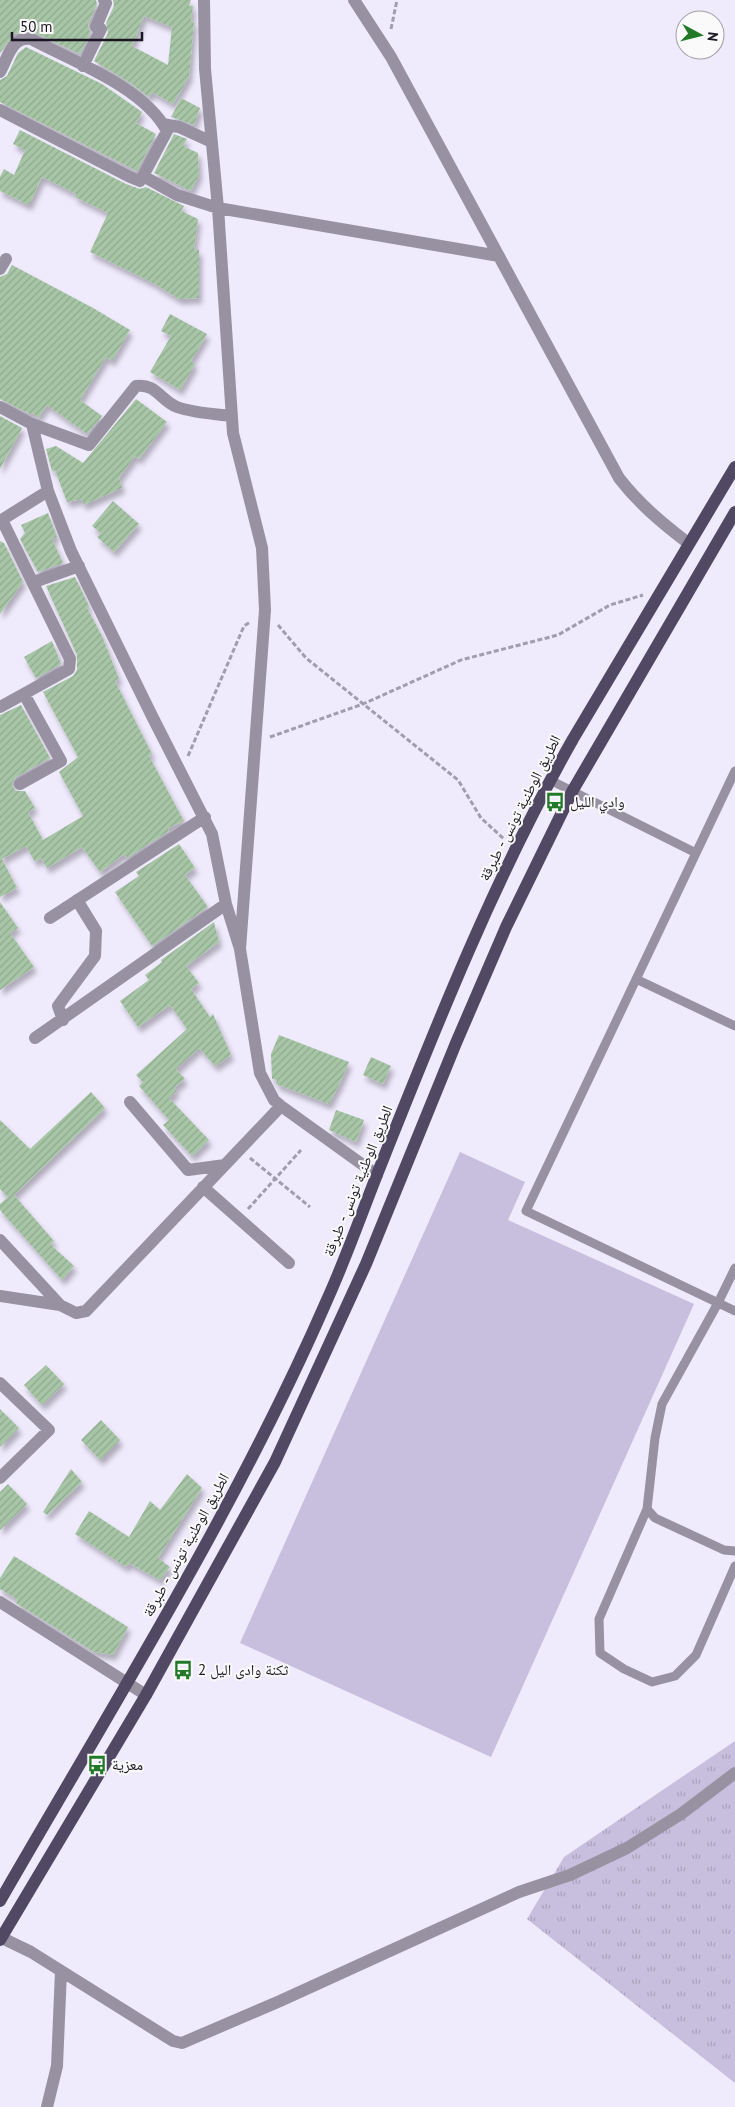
<svg xmlns="http://www.w3.org/2000/svg" width="735" height="2107" viewBox="0 0 735 2107" font-family="'PT Sans','Noto Naskh Arabic',sans-serif">
<style>
.grass{fill:url(#grass-tufts)}
.park{fill:#c8bedd}
.building{fill:url(#building-hatch);fill-rule:evenodd;filter:url(#shadow)}
.lines{fill:none;stroke-linecap:round;stroke-linejoin:round}
.path{stroke:#a29dad;stroke-width:3;stroke-dasharray:5 2.5;stroke-linecap:butt}
.lane{stroke:#9791a2;stroke-width:9}
.street{stroke:#9791a2;stroke-width:12}
.primary{stroke:#514864;stroke-width:12}
.labels{text-anchor:middle;stroke-width:4;stroke-linejoin:round;paint-order:stroke}
.poi-label{font-size:15px;fill:#1b1722;stroke:#fafafa;text-anchor:start}
.street-label{font-size:15px;fill:#1b1722;stroke:#fafafa}
</style>
<defs>
<pattern id="grass-tufts" width="24" height="20" patternUnits="userSpaceOnUse" patternTransform="scale(1.25)"><rect width="24" height="20" fill="#c8bedd"/><path d="M3 7l-1-3M5 7V3M7 7l1-3M15 17l-1-3M17 17v-4M19 17l1-3" fill="none" stroke="#aba3bd"/></pattern>
<pattern id="building-hatch" width="6" height="6" patternUnits="userSpaceOnUse" patternTransform="scale(1.25)"><rect width="6" height="6" fill="#a7c6a6"/><path d="M-1 1l2-2M0 6l6-6M5 7l2-2" fill="none" stroke="#8fa98f"/></pattern>
<filter id="shadow"><feDropShadow dx="3" dy="5.5" stdDeviation="2.5" flood-color="#0004"/></filter>
</defs>
<rect width="100%" height="100%" fill="#efeafc"/>
<!-- grass -->
<path class="grass" d="M735,1741V2083L527,1919L564,1857Z"/>
<!-- park -->
<path class="park" d="M460,1152L525,1182L508,1220L694,1304L491,1757L240,1643Z"/>
<!-- building -->
<path class="building" d="M0,0H96L97,4L88,24L90,33L80,54L31,31L14,34L0,53Z
M113,0H191L189,6H193L191,21L194,22L189,77L173,104L152,92L149,97L129,82L94,61L108,33L106,23L114,6ZM144,16L172,27L168,65L132,46Z
M26,47L102,84L142,112L136,123L156,134L137,171L0,102V80L7,76L18,53Z
M181,98L200,108L194,125L171,117Z
M20,130L126,184L140,189L146,187L184,206L181,211L198,219L194,250H199V298L179,299L153,283L90,252L108,213L75,197L76,194L42,177L29,205L0,191V177L4,169L14,175L25,150L13,144Z
M174,134L187,139L183,146L198,153L199,175L191,191L154,173Z
M12,265L93,308L130,330L112,361L106,357L80,400L102,416L87,434L47,405L38,418L33,413L30,414L0,399V277L7,274Z
M170,314L207,334L191,361L195,364L180,390L150,372L171,336L161,331Z
M136,399L167,422L139,459L135,456L119,478L122,488L83,505L82,499L67,502L55,470L52,471L46,449L56,446L83,463Z
M0,416L22,428L0,469Z
M113,501L139,524L114,552L97,537L101,533L92,526Z
M48,513L57,537L52,539L63,563L38,572L20,539L25,533L21,525Z
M0,541L4,543L23,582L0,614Z
M75,577L89,606L87,608L102,636L119,679L115,681L152,754L149,756L184,821L168,828L169,831L127,858L124,854L100,872L82,847L47,868L41,858L35,862L26,846L2,859L17,888L0,897V715L21,705L50,758L16,777L12,783L15,791H25L35,808L28,812L43,840L83,816L59,772L78,757L43,692L73,676L77,670V655L46,586Z
M52,641L61,664L36,678L24,657Z
M179,844L195,868L185,875L208,907L152,946L115,892L139,876L136,872Z
M0,902L18,928L10,933L34,967L0,990Z
M214,922L219,942L186,966L199,983L191,989L210,1017L213,1014L231,1055L215,1066L199,1048L176,1069L185,1079L174,1088L177,1091L169,1098L209,1140L192,1156L163,1125L169,1120L139,1086L143,1082L136,1075L187,1029L170,1005L138,1027L120,1001L149,980L145,975L162,962L161,960Z
M279,1035L349,1062L340,1083L329,1104L276,1084L277,1080L272,1079L271,1054Z
M371,1057L391,1066L383,1084L363,1075Z
M91,1092L105,1108L14,1195L54,1241L50,1244L74,1266L62,1280L0,1210V1204L8,1197L0,1189V1120L30,1149Z
M336,1110L364,1120L356,1142L329,1130Z
M46,1365L64,1384L42,1405L24,1385Z
M0,1409L19,1428L0,1447Z
M101,1420L120,1440L100,1460L81,1440Z
M71,1469L82,1482L47,1515L43,1512Z
M187,1474L202,1488L158,1558L170,1567L160,1580L129,1563L126,1567L75,1534L89,1511L129,1537L150,1501L160,1510Z
M8,1484L27,1504L0,1530V1492Z
M14,1556L128,1627L113,1655L94,1652L16,1603L18,1600L0,1589V1578Z"/>
<g class="lines">
<!-- path -->
<path class="path" d="M391,29L397,0
M278,625L306,658L458,780L481,818L504,839
M270,737L363,704L461,660L558,635L610,605L643,595
M188,756L244,626L250,622
M250,1158L310,1207
M248,1209L301,1150"/>
<!-- lane -->
<path class="lane" d="M735,771L526,1211L735,1311
M550,780L696,853
M636,979L735,1026
M735,1268L718,1303L662,1404L655,1438L647,1509L655,1518L724,1550L735,1551
M647,1509L599,1619L600,1653L624,1669L652,1682L675,1676L696,1655L735,1566"/>
<!-- street -->
<path class="street" d="M204,0L205,69L218,208L233,433L262,548L265,610L240,949
M354,0L391,57L619,478C639,504 662,523 688,543
M83,66L101,29L96,27L106,3L104,0
M0,72C8,57 12,36 31,39C74,62 144,87 167,131L143,176
M0,110L130,177L140,181L143,176L177,195L218,208L499,256
M163,124L179,127L212,142
M0,269L6,259
M0,407L32,424L48,491L71,551L152,716L212,834L226,904L240,949L260,1073L274,1100L281,1106L377,1175
M32,424L89,445L136,386C156,383 161,401 177,407C194,413 214,414 232,416
M0,521L48,491
M34,582L79,566
M0,707L69,669L70,659L2,520
M20,784L61,761L24,694
M50,918L205,817
M63,1020L58,1006L95,956L96,931L77,900
M35,1038L226,904
M130,1102L188,1170L225,1165
M203,1187L289,1263
M0,1240L60,1305L76,1313L86,1311L281,1106
M0,1296L60,1305
M0,1383L49,1430L0,1478
M0,1602L146,1695
M0,1937L31,1952L173,2041L182,2043L280,2001L519,1892L570,1875L627,1848L681,1814L735,1773
M47,2107L57,2066L61,1971"/>
<!-- primary -->
<path class="primary" d="M0,1901C114,1703 236,1509 327,1300C346,1258 361,1215 378,1172C436,1026 495,877 573,739L735,467
M0,1940L146,1695L275,1462L366,1264L456,1043L506,927L573,790L735,512"/>
</g>
<!-- icons -->
<defs>
<symbol id="bus-bare" viewBox="-9 -9 18 18"><path d="M-5-6H5V4H4V6H2V4H-2V6H-4V4H-5ZM-3.5-4V0h7V-4ZM-3.5 1.2v1.5H-2V1.2ZM2 1.2v1.5H3.5V1.2Z" fill="#227a29" stroke="#fafafa" stroke-width="2.5" paint-order="stroke"/></symbol>
</defs>
<g fill-rule="evenodd">
<use href="#bus-bare" x="541" y="788" width="28" height="28"/>
<use href="#bus-bare" x="169" y="1656" width="28" height="28"/>
<use href="#bus-bare" x="83" y="1751" width="28" height="28"/>
</g>
<g class="labels">
<!-- poi labels -->
<g class="poi-label">
<text x="570" y="807">وادي الليل</text>
<text x="198" y="1675">ثكنة وادى اليل 2</text>
<text x="112" y="1770">معزية</text>
</g>
<!-- street labels -->
<g class="street-label">
<text transform="translate(520 808) rotate(-63)" y="5">الطريق الوطنية تونس - طبرقة</text>
<text transform="translate(358 1181) rotate(-68)" y="5">الطريق الوطنية تونس - طبرقة</text>
<text transform="translate(186 1545) rotate(-61)" y="5">الطريق الوطنية تونس - طبرقة</text>
</g>
</g>
<!-- north arrow -->
<g transform="translate(700 35) rotate(97)"><circle r="24" fill="#fafafa" stroke="#a19fa4"/>
<path d="M0-4L9 19L0 12L-9 19Z" fill="#227a29"/>
<text y="-8" font-size="14" font-weight="bold" text-anchor="middle" fill="#1b1722">N</text>
</g>
<!-- scale -->
<path d="M12 32v8h130v-8" fill="none" stroke="#1b1722" stroke-width="2.5"/>
<text x="20" y="32" font-size="15" fill="#1b1722" stroke="#fafafa" stroke-width="4" paint-order="stroke">50 m</text>
</svg>
